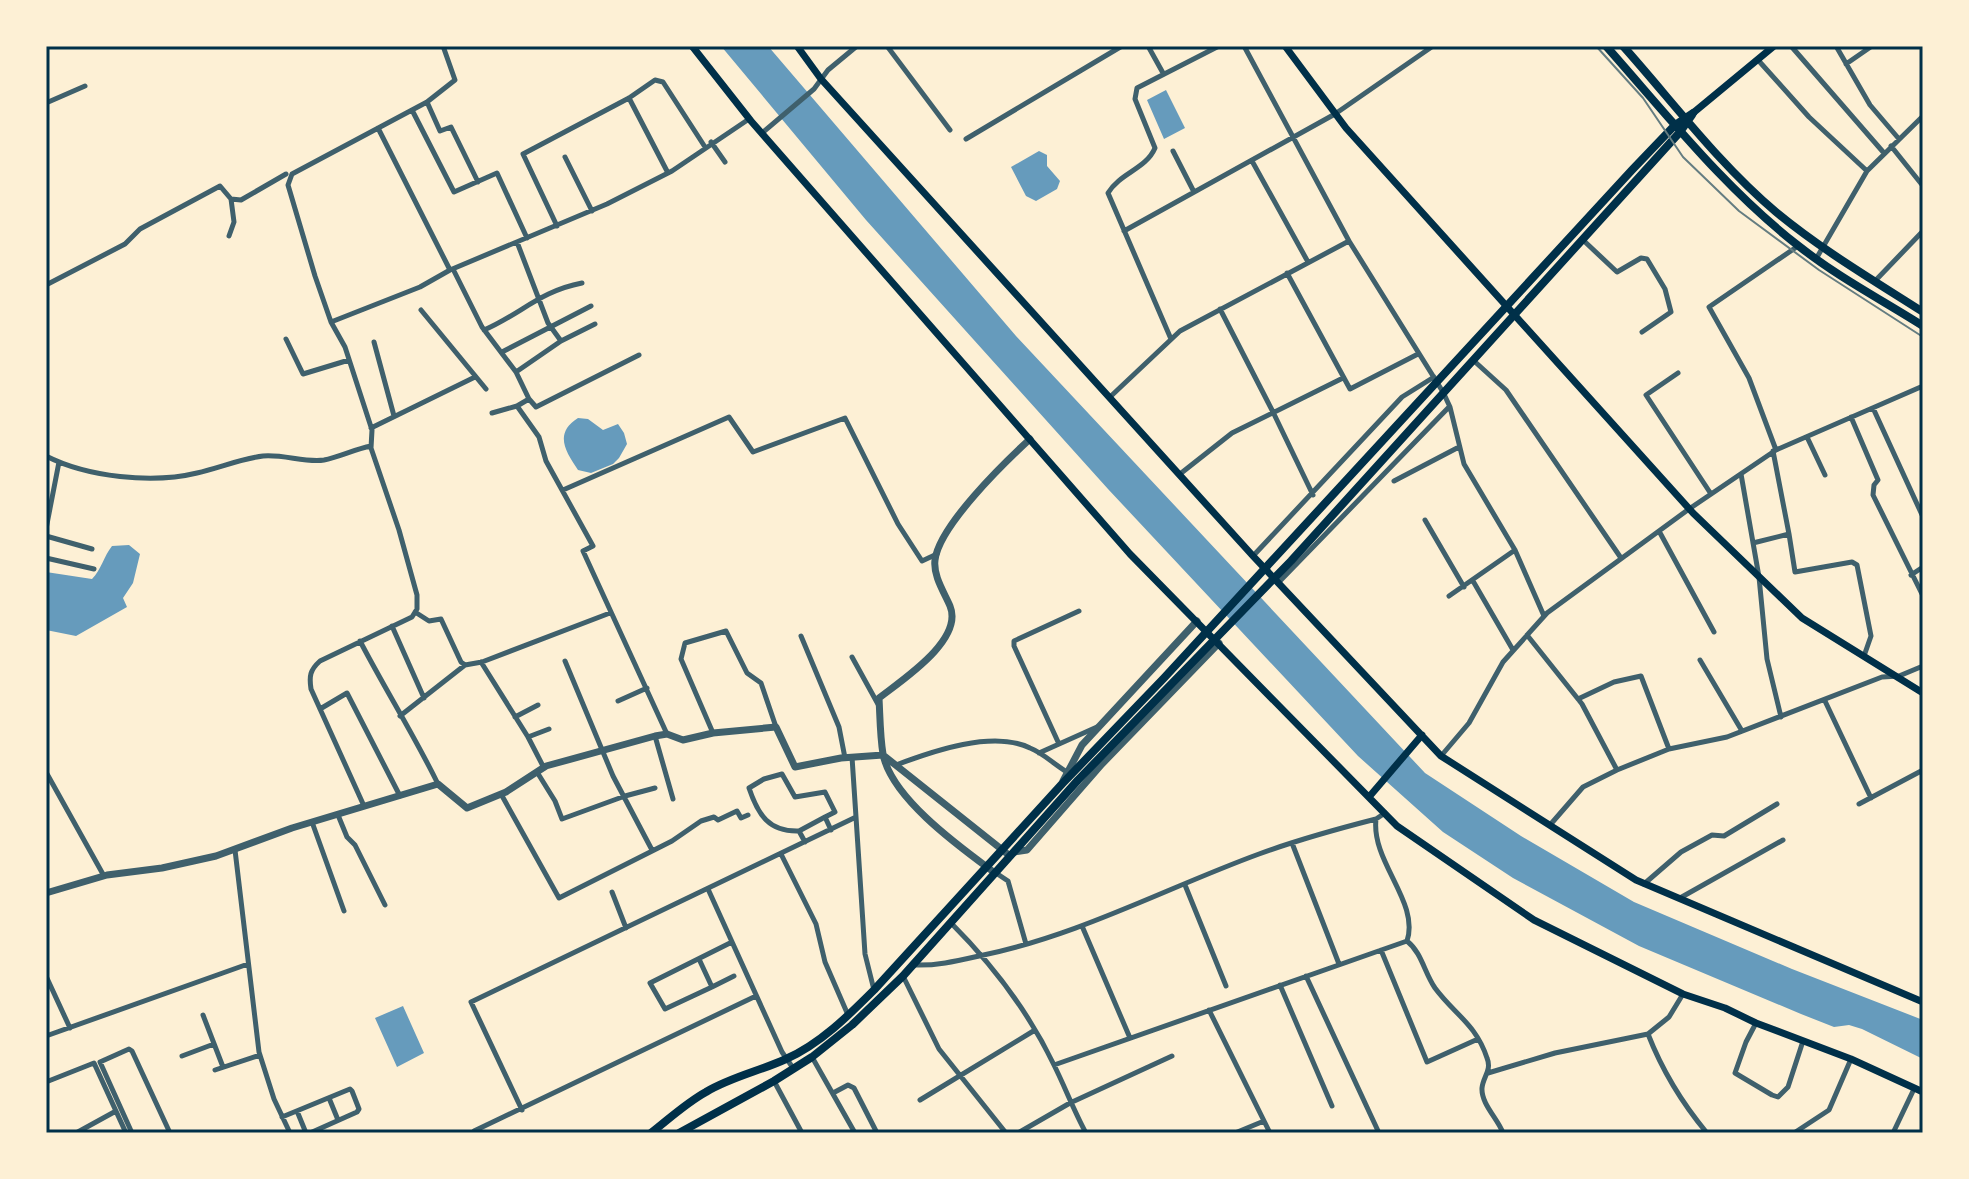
<svg xmlns="http://www.w3.org/2000/svg" width="1969" height="1179" viewBox="0 0 1969 1179" font-family="Rubik,sans-serif">
<style>
.water{fill:#669bbc}
.lines{fill:none;stroke-linecap:round;stroke-linejoin:round}
.minor{stroke:#3f606c;stroke-width:5}
.tertiary{stroke:#3f606c;stroke-width:7}
.secondary{stroke:#003049;stroke-width:7}
.primary{stroke:#003049;stroke-width:8}
.tram{stroke:#657d81;stroke-width:2}
.neatline{fill:none;stroke:#003049;stroke-width:3}
</style>
<rect width="100%" height="100%" fill="#fdf0d5"/>
<!-- water -->
<path class="water" d="M721,46H768L1016,336L1425,773L1521,836L1634,902L1792,969L1923,1020V1059L1862,1029L1849,1025L1834,1027L1801,1014L1639,946L1513,878L1443,832L1358,756L1108,489L866,220Z
M1166,90L1185,128L1164,139L1147,100Z
M1039,151L1047,155V166L1060,181L1057,189L1036,201L1026,196L1011,167Z
M578,418L588,419L603,430L618,424L624,433L627,444L619,458L613,464L591,473L578,470C565,451 554,433 578,418Z
M129,545L140,554L133,583L123,598L127,607L76,636L46,630V572L92,579C101,570 104,556 112,546Z
M403,1006L424,1053L397,1067L375,1018Z"/>
<g class="lines">
<!-- minor -->
<path class="minor" d="M300,46H304
M887,46L950,130
M1148,46L1163,73
M1244,46L1349,241L1443,392L1450,407L1464,464L1515,550L1544,616
M1791,46L1884,153
M1836,46L1870,105L1899,139
M1758,60L1809,117L1867,171
M1846,64L1872,46
M629,98L668,173
M427,102L440,131L451,127L478,182
M46,103L85,86
M412,110L454,192L497,173L527,238
M378,128L450,270
M762,133L814,89L828,70L857,46
M966,139L1122,46
M711,142L725,162
M1891,146L1923,186
M1173,151L1194,192
M565,157L592,211
M1252,161L1308,262
M557,226L523,154L629,98L655,80L663,82L705,147
M1124,231L1335,114L1433,46
M229,236L234,222L231,199
M1583,240L1617,272L1641,258L1647,259L1665,289L1671,312L1642,332
M517,242L548,323L561,341
M1816,259L1867,171L1923,116
M453,269L482,327L516,372L529,399L536,407L639,355
M1287,273L1350,389L1418,354
M1875,281L1923,231
M46,285L125,244L140,229L220,186L231,199L241,200L286,174
M1220,309L1273,412L1313,495
M421,310L486,389
M331,322L420,287L450,270L607,204L672,171L749,119
M484,330C521,314 540,291 582,283
M286,339L303,374L349,360
M1171,339L1108,193C1120,173 1146,169 1155,148L1135,99L1137,88L1219,46
M374,342L394,416
M502,352L591,306
M1473,360L1506,390L1621,558
M516,372L561,341L595,324
M1678,373L1646,395L1711,494
M1110,397L1180,331L1349,241
M517,406L539,437L546,461L593,546L583,551L667,734
M1873,408L1923,517
M492,413L517,406L529,399
M1851,417L1878,480L1874,485L1873,495L1923,596
M371,428L475,377
M1807,437L1825,475
M1776,450L1749,378L1709,307L1798,246
M46,456C87,477 152,484 197,473C219,468 240,459 263,456C283,454 306,463 324,460C339,457 355,449 371,446
M1180,474L1232,433L1343,378
M1741,474L1759,577L1767,659L1781,717
M1394,481L1459,447
M563,490L729,417L753,452L845,418L898,524L922,561L937,554
M1425,520L1464,587
M46,529L59,462
M1659,531L1714,632
M1789,534L1795,572L1852,562L1857,565L1871,636L1864,656
M46,536L92,549
M1753,543L1789,534L1773,451
M1253,556L1402,397L1434,377
M46,558L94,569
M1911,575L1923,567
M1473,581L1513,650
M1279,582L1449,407
M1449,596L1515,550
M415,612L429,621L441,619L461,662L465,665L482,662L610,613
M392,626L424,698
M1527,635L1582,704L1617,770
M801,636L839,727L845,758
M360,641C385,689 414,735 438,784
M852,657L879,706
M1700,660L1742,731
M565,661L613,776L652,850
M481,662L528,737L544,768
M1578,699L1614,682L1641,676L1669,749
M618,701L647,688
M1825,701L1871,798
M320,709L347,693L400,796
M400,716L465,665
M515,717L538,705
M713,733L681,659L685,643L726,631L747,673L761,683L776,727
M655,736L673,799
M528,737L549,729
M1059,744L1014,646V641L1079,611
M1039,753L1097,727
M1441,756L1469,723L1503,662L1547,613L1689,509L1776,450L1923,386
M896,765C933,751 993,730 1030,748C1043,753 1055,765 1067,772
M46,772L104,876
M537,772L555,801L562,819L625,796L655,788
M501,794L559,898L672,841L701,821L714,817L718,820L737,811L741,818L748,815
M1859,804L1923,770
M364,806L311,689C309,676 310,670 320,661L412,617L417,609V595L399,530L371,448L372,430L345,347L331,322L315,276L288,185L292,174L427,102L455,80L443,46
M338,815L347,837L355,845L385,905
M856,817L865,954L874,990
M1376,819C1371,862 1420,902 1407,941C1422,953 1424,972 1435,988C1454,1014 1476,1024 1487,1058C1492,1070 1483,1077 1482,1088C1481,1104 1498,1119 1503,1133
M312,822L344,911
M1550,825L1583,787L1617,770L1669,749L1727,737L1882,677L1899,676L1923,666
M799,831L825,817
M805,842L799,831C769,832 758,815 749,788L764,779L782,774L795,797L825,792L835,812L825,817L831,830
M1292,843L1339,964
M235,850L259,1052L274,1099L290,1133
M781,854L816,924L825,962L848,1015
M996,873L1008,881L1026,944
M1644,884L1681,852L1712,835L1724,836L1777,804
M1185,885L1226,986
M708,889L782,1052L793,1068
M612,892L626,928
M1680,898L1783,840
M951,923C992,964 1029,1013 1054,1065C1065,1087 1074,1111 1086,1133
M1082,926L1130,1038
M1381,950L1427,1062L1478,1039
M699,959L712,987L665,1009L650,983L732,942
M913,965C936,966 957,961 979,956C1078,936 1166,888 1259,854C1297,840 1337,829 1376,819L1385,813
M46,976L70,1028
M903,976L939,1049L1006,1133
M1306,976L1379,1133
M1280,985L1332,1106
M712,987L734,976
M1209,1010L1270,1133
M203,1015L223,1067
M1756,1023L1746,1042L1735,1073L1772,1095L1778,1097L1788,1087L1803,1041
M1648,1034C1662,1070 1682,1103 1707,1133
M46,1036L248,964
M182,1056L214,1044
M812,1057L855,1133
M1054,1065L1407,941
M215,1070L260,1055
M1488,1073L1555,1053L1648,1034L1669,1017L1683,994
M774,1081L802,1133
M46,1082L94,1063L126,1133
M833,1093L848,1085L854,1088L877,1133
M329,1098L338,1120
M920,1100L1035,1030
M522,1110L471,1002L856,817L852,757
M297,1111L306,1133
M282,1117L350,1089L352,1091L359,1109L357,1112L310,1133
M76,1133L116,1111
M132,1133L100,1062L129,1049L132,1051L170,1133
M474,1133V1131L756,996
M1018,1133L1070,1103L1172,1056
M1235,1133L1264,1121
M1794,1133L1829,1110L1851,1059
M1893,1133L1914,1089"/>
<!-- tertiary -->
<path class="tertiary" d="M1063,781L1082,745L1197,621
M1014,852L1027,850L1102,764L1219,643
M991,870C957,845 891,797 883,754C880,736 880,716 879,698C902,680 964,640 950,606C944,592 933,576 935,560C939,526 1004,463 1030,439
M46,893L107,875L162,868L216,856L292,828L438,784L467,808L506,792L546,766L655,736L667,734L683,740L713,733L776,727L795,767L841,758L883,755L1010,856"/>
<!-- secondary -->
<path class="secondary" d="M692,46L751,121L1130,554L1397,826L1534,920L1683,994L1725,1008L1756,1023L1851,1059L1923,1092
M797,46L821,79L1253,556L1441,756L1636,880L1923,1002
M1285,46L1346,128L1693,513L1802,618L1923,693
M1693,113L1774,46
M1369,797L1422,735"/>
<!-- primary -->
<path class="primary" d="M1606,46C1668,116 1726,190 1800,247C1838,277 1882,300 1923,326
M1623,46C1673,102 1718,163 1776,212C1822,250 1873,280 1923,312
M651,1133C669,1119 686,1103 706,1092C731,1077 760,1071 786,1059C820,1044 848,1016 874,990L1062,784L1164,678L1632,170L1675,125L1693,113
M679,1133L774,1081L812,1057L852,1025L903,976L1078,780L1291,561L1680,132L1692,115"/>
<!-- tram -->
<path class="tram" d="M1596,46L1643,98L1683,157L1739,211L1819,270L1923,337"/>
</g>
<!-- border -->
<rect width="1969" height="1179" fill="none" stroke="#fdf0d5" stroke-width="96"/>
<rect x="48" y="48" width="1873" height="1083" class="neatline"/>
</svg>
